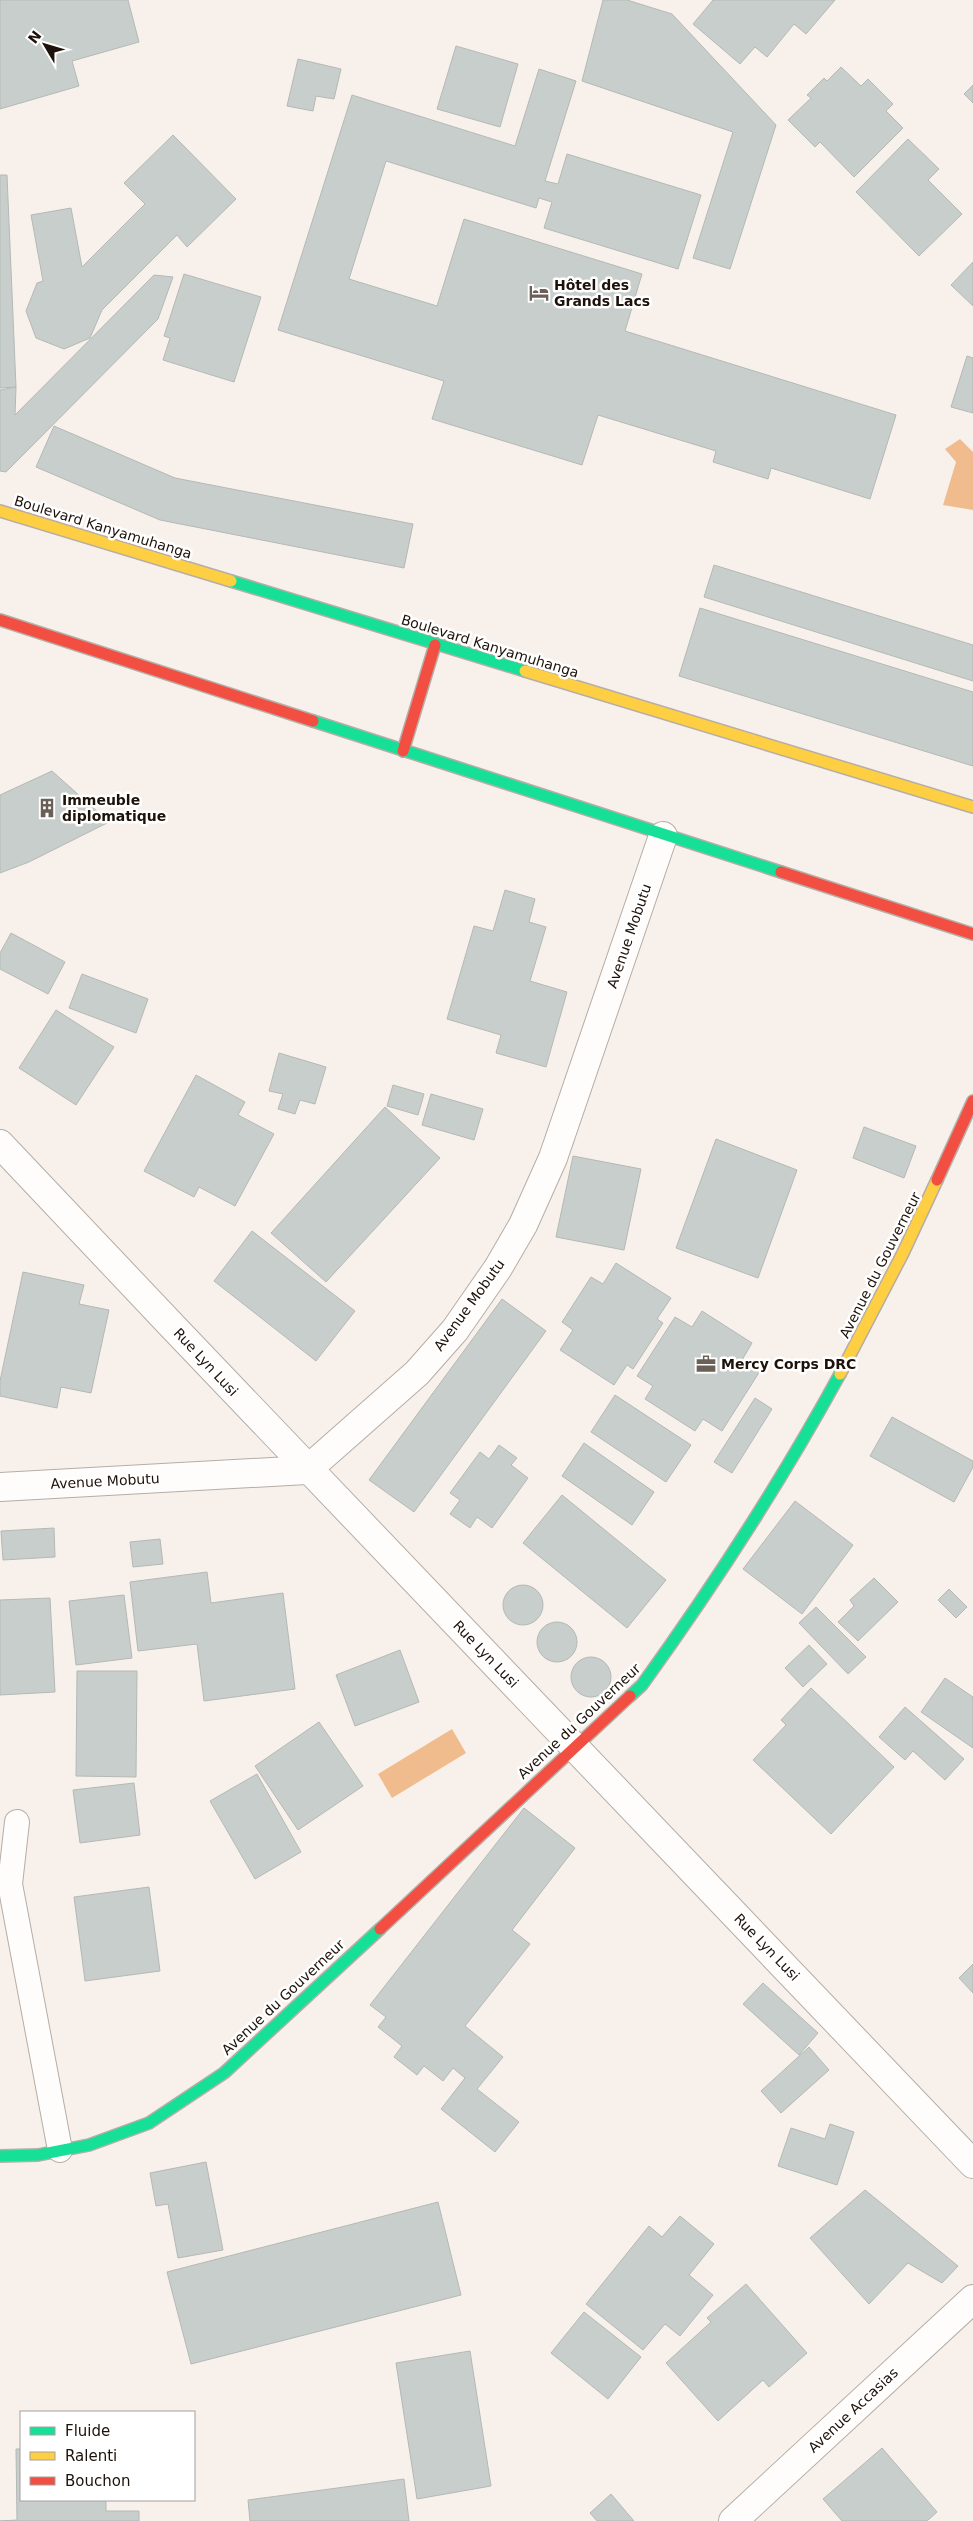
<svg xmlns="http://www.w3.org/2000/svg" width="973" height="2521" viewBox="0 0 973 2521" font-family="'DejaVu Sans',sans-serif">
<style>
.water{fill:#f0bc8e}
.building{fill:#c8cecb;stroke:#b4b9b6}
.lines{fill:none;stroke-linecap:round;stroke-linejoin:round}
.lane-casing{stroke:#b5ada6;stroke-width:26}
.street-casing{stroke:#b5ada6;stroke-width:30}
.fast-casing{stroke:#b5ada6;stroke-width:14}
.slow-casing{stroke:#b5ada6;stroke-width:14}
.jam-casing{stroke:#b5ada6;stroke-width:14}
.lane{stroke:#fefdfc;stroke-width:24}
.street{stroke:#fefdfc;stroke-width:28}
.fast{stroke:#16e098;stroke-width:11}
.slow{stroke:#ffcf43;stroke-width:11}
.jam{stroke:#f24e42;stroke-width:11}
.labels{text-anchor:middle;stroke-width:5;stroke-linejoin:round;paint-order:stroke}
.poi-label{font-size:14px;font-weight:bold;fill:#1d1209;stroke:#fff;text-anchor:start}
.street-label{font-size:14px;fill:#1d1209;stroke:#fff}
</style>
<rect width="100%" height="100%" fill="#f8f1eb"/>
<!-- water -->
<path class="water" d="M960,439L973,452V510L943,505L956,462L945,449Z
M452,1729L466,1753L392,1798L378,1774Z"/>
<!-- building -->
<path class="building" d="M0,0H128L139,42L72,61L79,86L0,109Z
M603,0H627L672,14L776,125L730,269L693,258L733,132L582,81Z
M713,0H835L806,34L794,24L767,57L755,47L740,64L693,24Z
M456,46L518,64L500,127L437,109Z
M298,59L341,69L334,99L316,96L313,111L287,106Z
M841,67L861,86L868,79L893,104L886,111L903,128L854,177L820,142L815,147L788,120L811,98L807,95L824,78L827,81Z
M539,69L576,81L545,181L558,184L567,154L701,195L678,269L544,228L552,202L539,198L536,208L386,161L349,279L437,306L464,219L642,274L625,331L896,415L870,499L771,468L768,479L713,462L716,451L598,415L582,465L432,419L444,381L278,330L352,95L515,146Z
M973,85V103L964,94Z
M173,135L236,199L187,247L177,235L102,310L90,338L64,349L36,338L26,311L37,283L43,281L31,215L71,208L82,267L145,204L124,183Z
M908,139L939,169L928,180L962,214L919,256L856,192Z
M0,175H7L16,387L0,388Z
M973,262V306L951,285Z
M184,274L261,297L234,382L163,360L170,338L164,336Z
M154,275L173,277L158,319L6,472L0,471V390L16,387L15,415Z
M967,356L973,358V413L951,407Z
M54,426L175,478L413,524L404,568L160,520L36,467Z
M714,565L973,645V681L704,597Z
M700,608L973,692V766L679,676Z
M52,771L109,822L29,862L0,873V795Z
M505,890L535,899L529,922L546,927L530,981L567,992L546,1067L496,1053L501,1035L447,1019L474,926L493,931Z
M11,933L65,962L48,994L0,969V953Z
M82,974L148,999L136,1033L69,1008Z
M56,1010L114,1047L76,1105L19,1068Z
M279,1053L326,1067L315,1104L300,1100L295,1114L278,1109L283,1094L269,1091Z
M196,1075L245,1102L238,1115L274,1134L235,1206L199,1187L194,1197L144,1171Z
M393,1085L424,1094L418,1115L387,1106Z
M431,1094L483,1109L474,1140L422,1125Z
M385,1107L440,1158L326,1282L271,1233Z
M864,1127L916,1146L904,1178L853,1158Z
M716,1139L797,1170L758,1278L676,1248Z
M573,1156L641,1169L624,1250L556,1237Z
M252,1231L355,1311L316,1361L214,1281Z
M616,1263L671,1298L657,1319L663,1323L633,1369L627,1365L614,1385L560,1350L573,1330L562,1322L591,1277L603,1284Z
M23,1272L84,1285L79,1304L109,1310L91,1393L61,1387L57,1408L0,1396V1381Z
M502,1299L546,1331L414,1512L369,1480Z
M702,1311L752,1343L742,1360L760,1371L722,1431L703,1419L695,1431L645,1399L653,1386L637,1376L675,1317L692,1327Z
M615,1395L691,1445L666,1482L591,1432Z
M755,1398L772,1409L732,1473L714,1462Z
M892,1417L973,1461V1467L954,1502L870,1456Z
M584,1443L654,1492L632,1525L562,1476Z
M499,1445L517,1458L511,1465L528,1478L492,1528L477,1517L470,1528L450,1514L460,1500L450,1493L480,1452L489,1459Z
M562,1495L666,1580L627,1628L523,1543Z
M795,1501L853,1545L802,1614L743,1569Z
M54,1528L55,1557L3,1560L1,1531Z
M160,1539L163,1564L133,1567L130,1542Z
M207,1572L211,1603L283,1593L295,1689L204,1701L197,1644L138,1651L130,1582Z
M874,1578L898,1602L858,1641L838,1622L854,1606L850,1600Z
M503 1605a20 20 0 1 1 40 0a20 20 0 1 1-40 0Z
M949,1589L967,1607L956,1618L938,1600Z
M124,1595L132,1658L76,1665L69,1601Z
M50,1598L55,1692L0,1695V1600Z
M816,1607L866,1657L848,1674L799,1623Z
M537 1642a20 20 0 1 1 40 0a20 20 0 1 1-40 0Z
M809,1645L827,1664L803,1687L785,1668Z
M400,1650L419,1702L355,1726L336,1675Z
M571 1677a20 20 0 1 1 40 0a20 20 0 1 1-40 0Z
M77,1671H137L136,1777L76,1776Z
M945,1678L973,1697V1748L921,1712Z
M811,1688L894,1767L831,1834L753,1760L786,1725L781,1720Z
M905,1707L964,1759L945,1780L913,1751L905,1760L879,1737Z
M319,1722L363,1786L298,1830L255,1766Z
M257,1774L301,1852L255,1879L210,1801Z
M134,1783L140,1835L80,1843L73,1790Z
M524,1808L575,1848L512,1930L530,1944L465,2026L503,2057L477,2089L519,2122L495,2152L441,2109L465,2078L453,2068L443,2081L424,2066L417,2075L394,2057L402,2046L378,2027L386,2017L370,2005Z
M149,1887L160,1971L85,1981L74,1897Z
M973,1964V1993L959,1978Z
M763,1983L818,2033L799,2055L743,2004Z
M809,2047L829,2070L781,2113L761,2091Z
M830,2124L854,2132L837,2185L778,2166L791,2128L825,2139Z
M206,2162L223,2250L178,2258L168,2204L156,2206L150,2173Z
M865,2190L958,2266L942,2283L908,2263L869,2304L810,2238Z
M438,2202L461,2295L191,2364L167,2272Z
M680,2216L714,2244L689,2275L713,2295L680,2336L665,2324L643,2350L586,2304L649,2226L662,2237Z
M746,2284L807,2353L769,2387L763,2380L718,2421L666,2363L711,2322L707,2318Z
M584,2312L641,2357L608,2399L551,2353Z
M470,2351L491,2486L417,2499L396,2363Z
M882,2448L937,2512L927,2521H842L823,2499Z
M16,2449H21V2500H106V2511H139V2521H0L17,2520Z
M404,2479L409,2521H250L248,2500Z
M611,2494L634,2521H597L590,2513Z"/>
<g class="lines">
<defs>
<path id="lane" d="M17,1822L10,1884L60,2150"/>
<path id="street" d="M0,1144C322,1486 649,1823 973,2164
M0,1487L307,1470L417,1373L455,1330L498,1268L523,1225L553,1158L663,836
M733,2521L973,2299"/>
<path id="fast" d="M231,581L525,671
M313,721L781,872
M630,1696L642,1685C714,1585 781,1482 840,1374
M0,2156L38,2155L89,2145L149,2123L224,2073L380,1929"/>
<path id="slow" d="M0,511L231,581
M525,671L973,807
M840,1374L903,1253L937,1180"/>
<path id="jam" d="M0,620L313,721
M403,751L435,645
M781,872L973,934
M937,1180L973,1101
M380,1929L630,1696"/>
</defs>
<!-- lane casing -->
<use href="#lane" class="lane-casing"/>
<!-- street casing -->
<use href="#street" class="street-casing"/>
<!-- fast casing -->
<use href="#fast" class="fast-casing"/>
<!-- slow casing -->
<use href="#slow" class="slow-casing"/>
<!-- jam casing -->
<use href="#jam" class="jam-casing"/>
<!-- lane -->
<use href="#lane" class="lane"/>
<!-- street -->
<use href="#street" class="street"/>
<!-- fast -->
<use href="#fast" class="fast"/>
<!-- slow -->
<use href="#slow" class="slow"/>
<!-- jam -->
<use href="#jam" class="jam"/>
</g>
<!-- icons -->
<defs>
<symbol id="hotel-bare" viewBox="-9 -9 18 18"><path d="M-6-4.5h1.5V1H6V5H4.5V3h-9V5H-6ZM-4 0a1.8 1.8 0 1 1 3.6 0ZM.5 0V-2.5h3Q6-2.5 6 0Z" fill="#6a6058" stroke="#fff" stroke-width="2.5" paint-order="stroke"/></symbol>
<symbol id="building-bare" viewBox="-9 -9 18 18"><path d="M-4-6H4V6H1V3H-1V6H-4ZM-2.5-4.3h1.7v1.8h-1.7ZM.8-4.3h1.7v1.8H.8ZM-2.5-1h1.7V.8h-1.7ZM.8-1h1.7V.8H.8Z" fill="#6a6058" stroke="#fff" stroke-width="2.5" paint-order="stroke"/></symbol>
<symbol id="office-bare" viewBox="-9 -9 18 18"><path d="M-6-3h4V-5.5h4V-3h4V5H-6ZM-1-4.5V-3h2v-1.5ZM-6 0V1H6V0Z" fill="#6a6058" stroke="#fff" stroke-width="2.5" paint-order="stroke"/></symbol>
</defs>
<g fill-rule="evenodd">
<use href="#hotel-bare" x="525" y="279" width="28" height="28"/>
<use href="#building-bare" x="33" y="794" width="28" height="28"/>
<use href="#office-bare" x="692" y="1350" width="28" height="28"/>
</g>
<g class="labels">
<!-- poi labels -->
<g class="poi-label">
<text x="554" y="290">Hôtel des<tspan x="554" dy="16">Grands Lacs</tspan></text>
<text x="62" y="805">Immeuble<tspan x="62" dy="16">diplomatique</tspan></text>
<text x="721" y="1369">Mercy Corps DRC</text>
</g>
<!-- street labels -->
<g class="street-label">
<text transform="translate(103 527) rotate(17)" y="5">Boulevard Kanyamuhanga</text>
<text transform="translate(490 646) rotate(17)" y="5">Boulevard Kanyamuhanga</text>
<text transform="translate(629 936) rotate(-71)" y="5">Avenue Mobutu</text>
<text transform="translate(880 1265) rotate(-63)" y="5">Avenue du Gouverneur</text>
<text transform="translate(469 1305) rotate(-54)" y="5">Avenue Mobutu</text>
<text transform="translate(206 1362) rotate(47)" y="5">Rue Lyn Lusi</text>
<text transform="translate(105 1481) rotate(-3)" y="5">Avenue Mobutu</text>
<text transform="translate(486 1654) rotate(46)" y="5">Rue Lyn Lusi</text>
<text transform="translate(579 1721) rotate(-43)" y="5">Avenue du Gouverneur</text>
<text transform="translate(767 1947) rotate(46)" y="5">Rue Lyn Lusi</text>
<text transform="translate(283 1997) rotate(-43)" y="5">Avenue du Gouverneur</text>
<text transform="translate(853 2410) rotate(-43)" y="5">Avenue Accasias</text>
</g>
</g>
<!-- legend -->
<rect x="20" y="2411" width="175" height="90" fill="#ffffff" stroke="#a5a09d"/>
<rect x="30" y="2427" width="25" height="8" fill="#16e098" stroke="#a5a09d"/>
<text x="65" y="2436" font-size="15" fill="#1d1209">Fluide</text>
<rect x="30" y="2452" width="25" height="8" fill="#ffcf43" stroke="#a5a09d"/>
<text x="65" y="2461" font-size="15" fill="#1d1209">Ralenti</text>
<rect x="30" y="2477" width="25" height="8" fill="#f24e42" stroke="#a5a09d"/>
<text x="65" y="2486" font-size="15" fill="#1d1209">Bouchon</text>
<!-- north arrow -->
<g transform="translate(45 45) rotate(308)" stroke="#ffffff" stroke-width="4" paint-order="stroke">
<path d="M0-4L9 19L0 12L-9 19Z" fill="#1d1209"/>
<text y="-8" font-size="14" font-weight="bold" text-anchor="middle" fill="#1d1209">N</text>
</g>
</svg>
